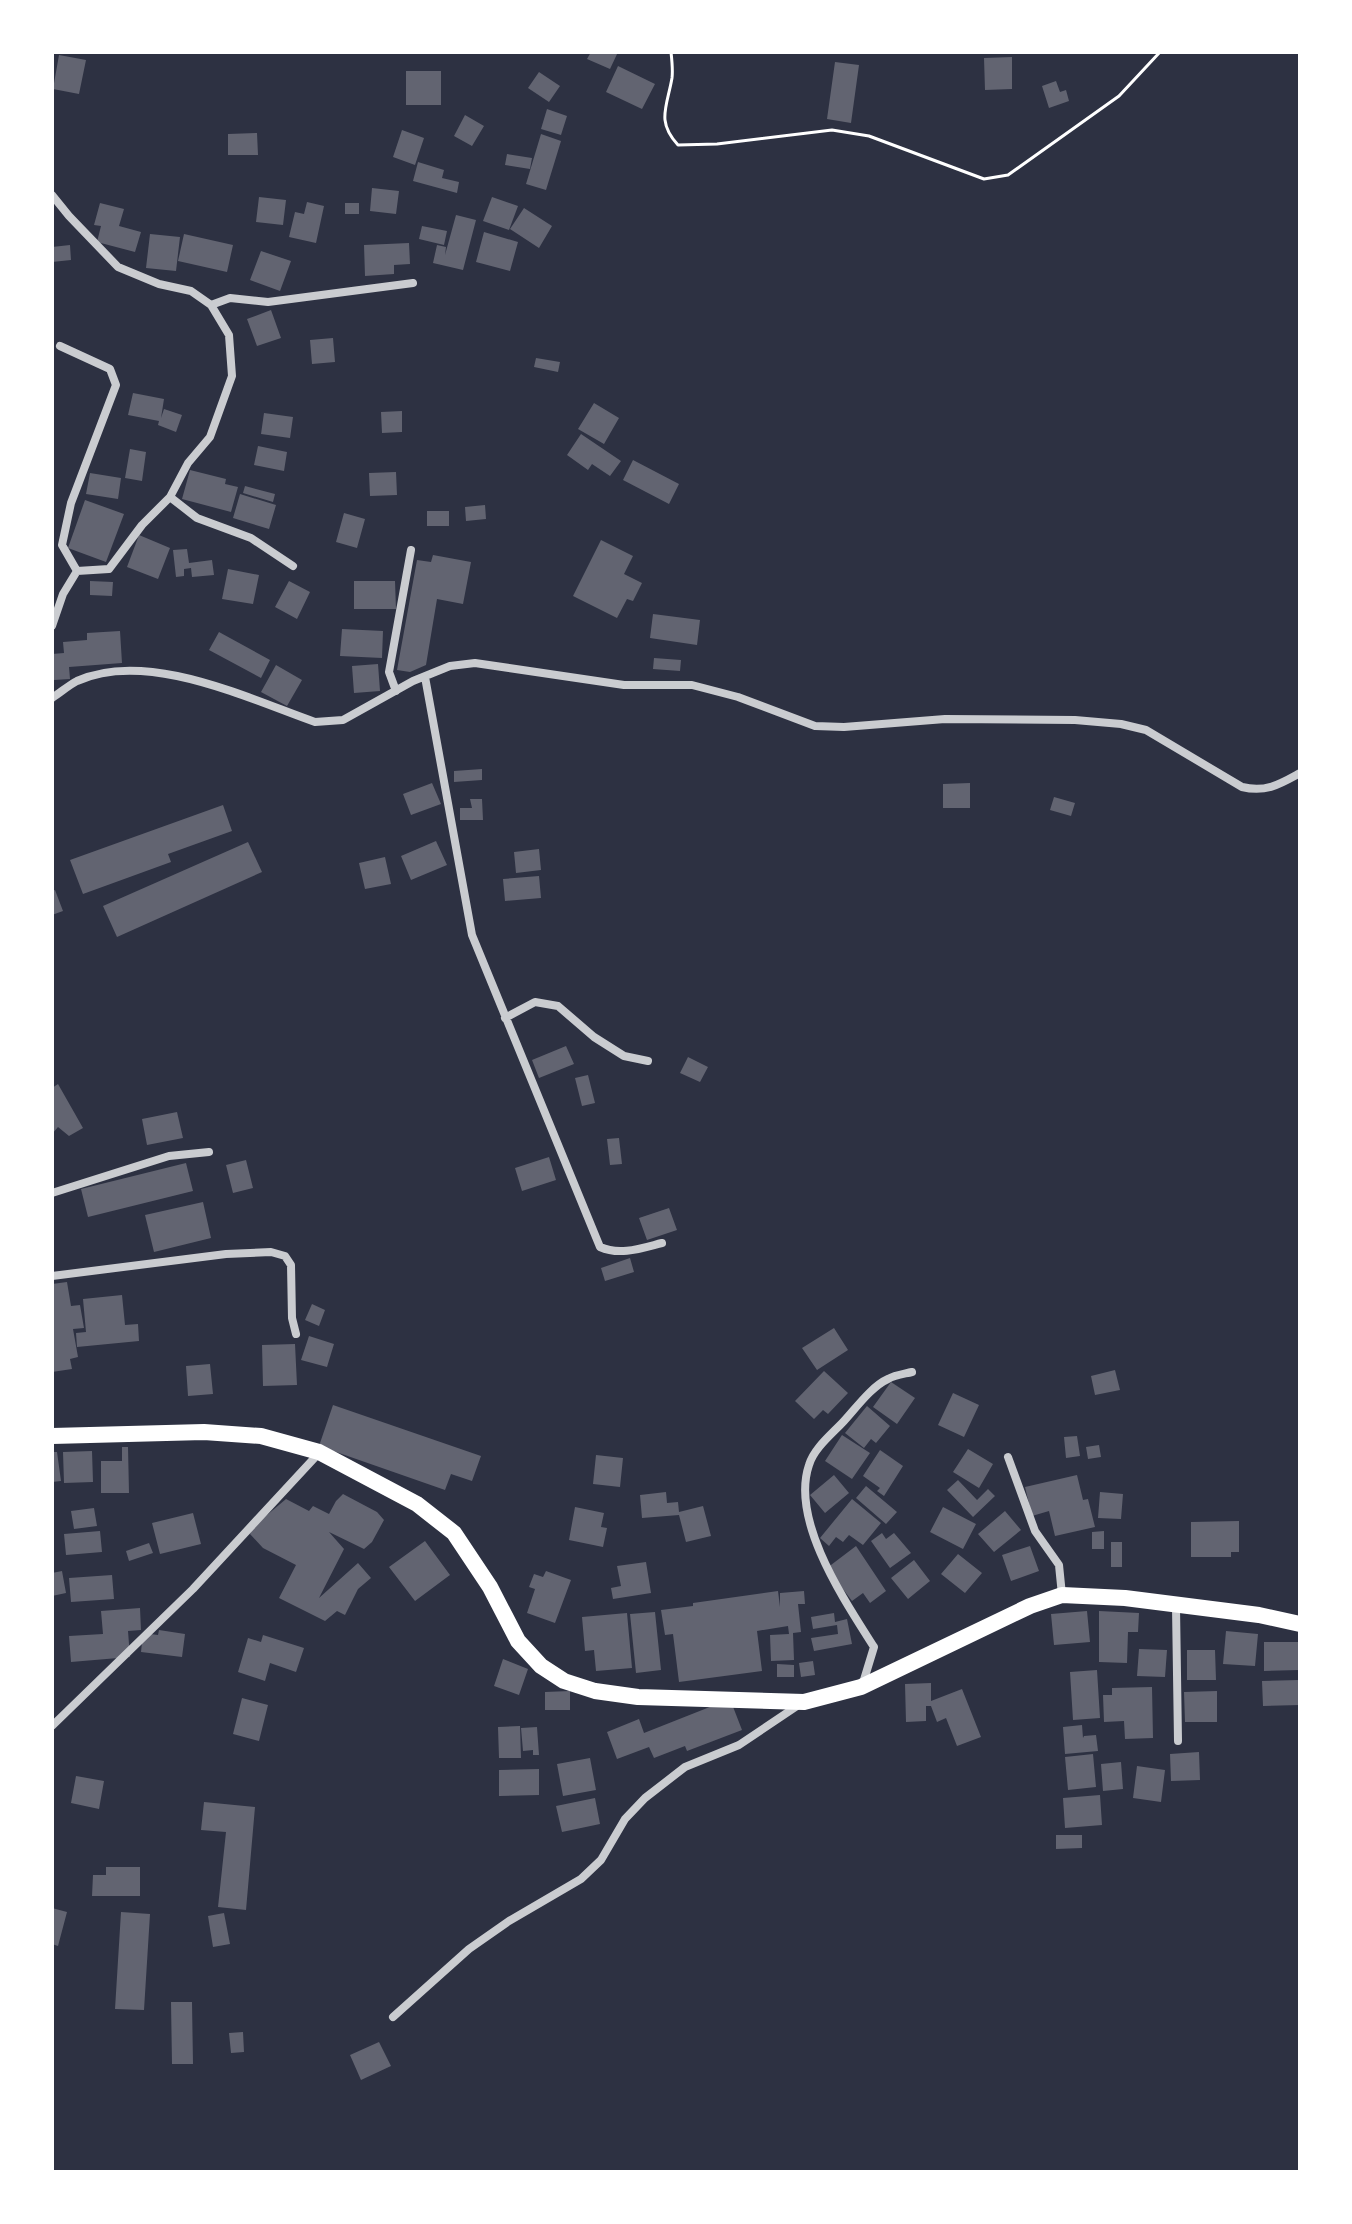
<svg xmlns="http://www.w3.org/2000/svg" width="1352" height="2224" viewBox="0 0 1352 2224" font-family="'Archivo Narrow',sans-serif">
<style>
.building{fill:#626471}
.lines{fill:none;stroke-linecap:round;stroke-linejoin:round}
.path{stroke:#fff;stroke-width:3}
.minor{stroke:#caccd0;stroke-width:8}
.secondary{stroke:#fff;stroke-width:16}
</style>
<rect width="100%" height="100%" fill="#2d3142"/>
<!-- building -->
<path class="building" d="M591,52H618L610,69L587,59Z
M59,55L86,60L79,94L53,89Z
M1012,57V89L985,90L984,58Z
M835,62L859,65L851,123L827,119Z
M618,66L655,84L642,109L606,92Z
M406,71H441V105H406Z
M539,72L560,86L549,102L528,88Z
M1056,81L1060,92L1066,90L1069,101L1049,108L1042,86Z
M547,109L567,116L561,135L541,129Z
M465,115L484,126L472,146L454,136Z
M402,130L424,138L415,165L393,157Z
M257,133L258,155H228V134Z
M541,134L561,141L546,190L526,184Z
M507,154L532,158L530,169L505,165Z
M418,162L444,170L442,178L459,182L457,193L413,181Z
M372,188L399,191L396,214L370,211Z
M259,197L286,200L283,225L256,222Z
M492,197L518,206L509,230L483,221Z
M307,202L324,206L316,243L289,237L295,212L304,214Z
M100,203L124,209L119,226L141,232L135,252L97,242L101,226L94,225Z
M345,203H359V214H345Z
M524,208L552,226L539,248L510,229Z
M456,215L476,220L463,270L433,263L437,245L446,247L445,255Z
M422,226L447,231L444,245L419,239Z
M484,232L518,242L510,271L476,262Z
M150,234L180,237L176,271L146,268Z
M184,234L233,245L227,272L178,261Z
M409,243L410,264L394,265V274L365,276L364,245Z
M70,245L71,260L52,262V247Z
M261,251L291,261L280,291L250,280Z
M271,310L281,338L257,346L247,319Z
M333,338L335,362L312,364L310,340Z
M536,358L560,362L558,372L534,367Z
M133,393L164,399L161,418L164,409L182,415L176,432L158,425L159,421L128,415Z
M594,403L619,418L604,444L578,429Z
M402,411V432L382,433L381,412Z
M264,413L293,417L290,438L261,434Z
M581,434L621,461L610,476L592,464L588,470L567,455Z
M258,446L287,452L284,471L254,465Z
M130,449L146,452L142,481L125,478Z
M633,460L679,484L669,504L623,480Z
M190,470L226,479L225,484L238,487L231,512L182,499Z
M396,472L397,495L370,496L369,473Z
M90,473L121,478L118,499L86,494Z
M245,486L275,494L273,502L243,493Z
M240,494L276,505L269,529L233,518Z
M85,500L124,514L106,562L68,548Z
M485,505L486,519L466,521L465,507Z
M427,511H449V526H427Z
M344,513L365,519L357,548L336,542Z
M139,535L170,548L158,579L127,567Z
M601,540L633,556L624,574L642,583L633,601L627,599L617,618L573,596Z
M187,549L189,563L212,560L214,575L192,577L191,568L184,569V576L176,577L173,550Z
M433,555L471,562L463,604L437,599L426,665L410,672L397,670L417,560L431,562Z
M228,569L259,575L253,604L222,599Z
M90,581L113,582L112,596L90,595Z
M289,581L310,592L297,619L275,607Z
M354,581H395L396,609H354Z
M653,614L700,620L697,645L650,638Z
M342,629L383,631L382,658L340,656Z
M120,631L122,663L69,667L70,679L54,680L52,654L64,653L63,642L87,640V633Z
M219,632L270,660L261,678L209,650Z
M654,658L681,660L680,671L653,669Z
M378,664L380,691L354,693L352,666Z
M276,665L302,680L287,706L261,692Z
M482,769V780L454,782V771Z
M432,783L441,804L411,815L403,794Z
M970,783V808H943V784Z
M1054,797L1075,803L1071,816L1050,810Z
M470,799H482L483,820H460V808H472Z
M223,805L232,831L168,854L171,862L83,894L70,860Z
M436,841L447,865L411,880L401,856Z
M248,842L262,872L117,937L103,906Z
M539,849L541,870L516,873L514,852Z
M385,857L391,884L365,889L359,863Z
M539,876L541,898L505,901L503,879Z
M55,890L63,911L52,915V891Z
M566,1046L574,1064L539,1078L532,1060Z
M688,1057L708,1067L700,1082L680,1073Z
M588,1075L595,1103L582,1106L575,1078Z
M58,1084L83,1128L69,1136L58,1127L52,1134V1088Z
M177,1112L183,1138L147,1145L142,1119Z
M619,1138L622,1164L610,1165L607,1139Z
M549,1157L556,1180L522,1191L515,1168Z
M246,1160L253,1188L233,1193L226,1165Z
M186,1163L193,1191L88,1217L81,1189Z
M203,1202L211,1238L154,1252L145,1215Z
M669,1208L677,1230L647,1240L639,1218Z
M630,1258L634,1272L605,1281L601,1268Z
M67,1282L71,1306L80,1305L84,1328L73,1329L78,1357L70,1359L72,1369L52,1372V1284Z
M122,1295L125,1325L138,1324L139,1341L77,1347L76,1333L86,1332L83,1299Z
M312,1304L325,1310L319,1326L305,1320Z
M834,1328L848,1350L817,1370L802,1348Z
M309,1336L334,1344L327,1367L301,1360Z
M295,1344L297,1385L263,1386L262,1345Z
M210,1364L213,1394L188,1396L186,1366Z
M1115,1370L1120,1390L1095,1395L1091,1376Z
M824,1371L848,1393L828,1414L823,1410L814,1419L795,1401Z
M891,1382L915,1398L897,1424L873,1407Z
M953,1393L979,1405L964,1437L938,1425Z
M333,1405L481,1456L472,1481L451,1474L445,1490L319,1446Z
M867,1406L890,1426L876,1443L871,1439L864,1448L845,1433Z
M842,1435L870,1453L852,1479L825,1461Z
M1077,1436L1080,1456L1066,1458L1064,1437Z
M1099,1445L1101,1457L1088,1459L1086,1447Z
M122,1447H128L129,1493H101V1461H122Z
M968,1449L993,1464L979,1488L953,1472Z
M880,1450L903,1466L884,1496L877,1491L880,1488L863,1476Z
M92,1451L93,1482L64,1483L63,1452Z
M52,1452H57L61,1481L52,1482Z
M596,1455L623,1458L620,1487L593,1484Z
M834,1475L849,1493L825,1513L810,1495Z
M1077,1475L1083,1500L1088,1499L1095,1527L1055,1536L1049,1511L1032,1516L1025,1487Z
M958,1480L977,1500L988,1489L995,1496L973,1517L947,1490Z
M866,1486L897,1512L886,1524L856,1498Z
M666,1492L667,1503L678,1502L679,1512L703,1506L711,1536L686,1542L679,1515L642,1518L640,1495Z
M1100,1492L1123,1494L1121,1519L1098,1518Z
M343,1494L377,1512L384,1520L372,1542L364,1549L329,1532L344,1549L319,1598L358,1563L371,1578L358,1589L345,1615L337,1611L325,1621L279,1598L296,1565L263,1548L250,1534L254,1526L286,1499L309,1511L313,1506L329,1514L336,1501Z
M852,1499L881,1523L863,1545L849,1535L843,1542L836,1537L829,1546L820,1538Z
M575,1507L604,1513L601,1527L607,1528L603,1547L569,1540Z
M943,1507L976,1524L963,1549L930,1532Z
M94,1508L97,1526L74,1529L71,1511Z
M1005,1511L1021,1530L994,1552L978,1534Z
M193,1513L201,1544L160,1554L152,1523Z
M1239,1521V1552H1231V1557H1191V1522Z
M100,1531L102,1552L66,1555L64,1534Z
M1104,1531V1549H1092V1532Z
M882,1533L886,1539L894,1533L911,1553L890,1568L871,1541Z
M425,1541L450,1575L415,1601L389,1567Z
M1111,1542H1122V1567H1111Z
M149,1543L153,1553L129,1561L126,1551Z
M856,1546L886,1591L870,1603L863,1593L852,1601L827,1568Z
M1030,1546L1039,1571L1011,1581L1002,1555Z
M958,1554L982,1573L965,1593L941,1574Z
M914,1560L930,1581L908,1599L891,1578Z
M646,1562L651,1593L613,1599L611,1588L621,1586L617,1566Z
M62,1571L66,1593L52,1596V1573Z
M546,1571L571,1580L555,1623L527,1613L535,1589L529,1587L534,1574L543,1577Z
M112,1575L114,1599L71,1602L69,1578Z
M778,1591L780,1607V1593L804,1591L805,1604H798L801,1632L793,1633L794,1660L771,1661L770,1635L789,1634L788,1626L757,1631L762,1671L679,1682L673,1634L665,1635L661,1610L693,1606V1603Z
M140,1608L141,1630L128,1631L130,1657L71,1662L69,1636L103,1634L101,1611Z
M1087,1611L1090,1642L1054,1645L1051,1614Z
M1099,1611L1139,1613L1138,1632H1128L1127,1663L1099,1662Z
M655,1612L661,1670L636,1673L630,1614Z
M627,1613L632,1668L596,1671L594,1650L585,1651L582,1617Z
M834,1613L835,1622L847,1619L852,1644L814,1651L811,1638L838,1634L837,1625L813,1629L811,1617Z
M159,1630L185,1634L182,1657L141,1652L143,1633L158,1635Z
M1226,1631L1258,1634L1255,1666L1223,1664Z
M263,1635L304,1648L296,1672L270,1663L265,1681L238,1672L248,1638L261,1642Z
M1264,1642H1299V1670L1264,1671Z
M1139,1649L1167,1650L1165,1677L1137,1676Z
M1187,1650H1215L1216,1680H1187Z
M503,1659L528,1669L519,1695L494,1686Z
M813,1661L815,1675L801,1677L799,1663Z
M777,1664L794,1665V1677H777Z
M1097,1670L1100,1718L1073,1720L1070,1672Z
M1299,1680L1300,1705L1263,1706L1262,1681Z
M931,1683V1701L962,1689L981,1737L957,1746L946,1718L937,1722L931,1706H926V1721L906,1722L905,1684Z
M1152,1687L1153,1738L1125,1739L1124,1721L1104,1722L1103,1695H1112V1688Z
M570,1691V1710H545V1692Z
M1217,1691V1722H1185L1184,1692Z
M242,1698L268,1705L259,1741L233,1734Z
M730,1699L742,1730L687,1751L685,1746L654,1758L649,1747L617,1759L607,1732L639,1719L644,1733Z
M1082,1725L1083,1738L1084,1736L1096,1735L1098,1751L1065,1754L1063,1727Z
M520,1726L521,1758H499L498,1727Z
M537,1727L539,1755H533V1750L523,1751L521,1728Z
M1199,1752L1200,1780L1171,1781L1170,1754Z
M1093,1754L1096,1787L1068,1790L1065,1757Z
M590,1758L596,1790L563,1796L557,1764Z
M1121,1762L1123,1789L1103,1791L1101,1764Z
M1137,1766L1165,1770L1161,1802L1133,1798Z
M539,1769V1795L499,1796V1770Z
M76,1776L104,1781L99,1809L71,1803Z
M1100,1795L1102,1825L1065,1828L1063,1798Z
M595,1798L600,1824L562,1832L556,1806Z
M204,1802L255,1807L246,1910L218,1907L226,1832L201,1830Z
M1056,1835H1082V1848L1056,1849Z
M106,1867H140V1896H92L93,1875H106Z
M52,1908L67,1912L58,1946L52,1944Z
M121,1912L150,1914L144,2010L115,2009Z
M224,1913L230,1944L213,1947L208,1916Z
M171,2002H192L193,2064H172Z
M243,2032L244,2052L231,2053L229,2033Z
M379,2042L391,2066L361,2080L350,2055Z"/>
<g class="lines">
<!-- path -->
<path class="path" d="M671,52C672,61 673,70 672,78C667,107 656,121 678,145L717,144L832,130L869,136L984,179L1008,175L1119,96L1160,52"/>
<!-- minor -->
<path class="minor" d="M52,195L69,216L118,267L159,284L191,291L211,305L229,335L232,376L210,437L188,463L170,497L142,525L109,569L77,571L63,594L52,626
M211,305L230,298L268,302L413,283
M60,346L110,369L116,385L71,503L62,545L77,571
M170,497L197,518L251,538L293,566
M425,677L472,935L600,1247C620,1256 642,1248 662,1243
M396,691L389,672L411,550
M52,698C60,693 69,685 77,681C147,649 249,699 315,722L343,720L413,681L450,666L475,663L624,685H692L738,697L815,726L844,727L945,719L1075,720L1121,724L1146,730L1242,787C1266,793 1280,784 1300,773
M505,1018L535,1002L558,1006L594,1037L624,1056L648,1061
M52,1193L169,1156L209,1152
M52,1276L226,1254L271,1252L285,1256L291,1265L292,1318L296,1334
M1008,1457L1035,1531L1059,1565L1062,1595
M1176,1607L1178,1741
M863,1683L874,1647C845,1601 790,1521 809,1465C814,1448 832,1434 844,1421C856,1408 872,1386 888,1379C895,1375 904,1374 912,1372
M52,1726L193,1589L319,1453
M393,2017L469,1949L509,1921L581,1879L601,1860L625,1819L645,1798L685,1767L739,1745L800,1704"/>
<!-- secondary -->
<path class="secondary" d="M52,1436L204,1432L261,1436L319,1452L417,1504L454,1533L490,1587L518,1641L541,1666L564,1681L595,1691L638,1697L804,1702L861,1687L1030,1606L1062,1595L1125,1598L1259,1615L1300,1624"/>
</g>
<!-- border -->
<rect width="1352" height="2224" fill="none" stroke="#ffffff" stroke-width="108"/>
</svg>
